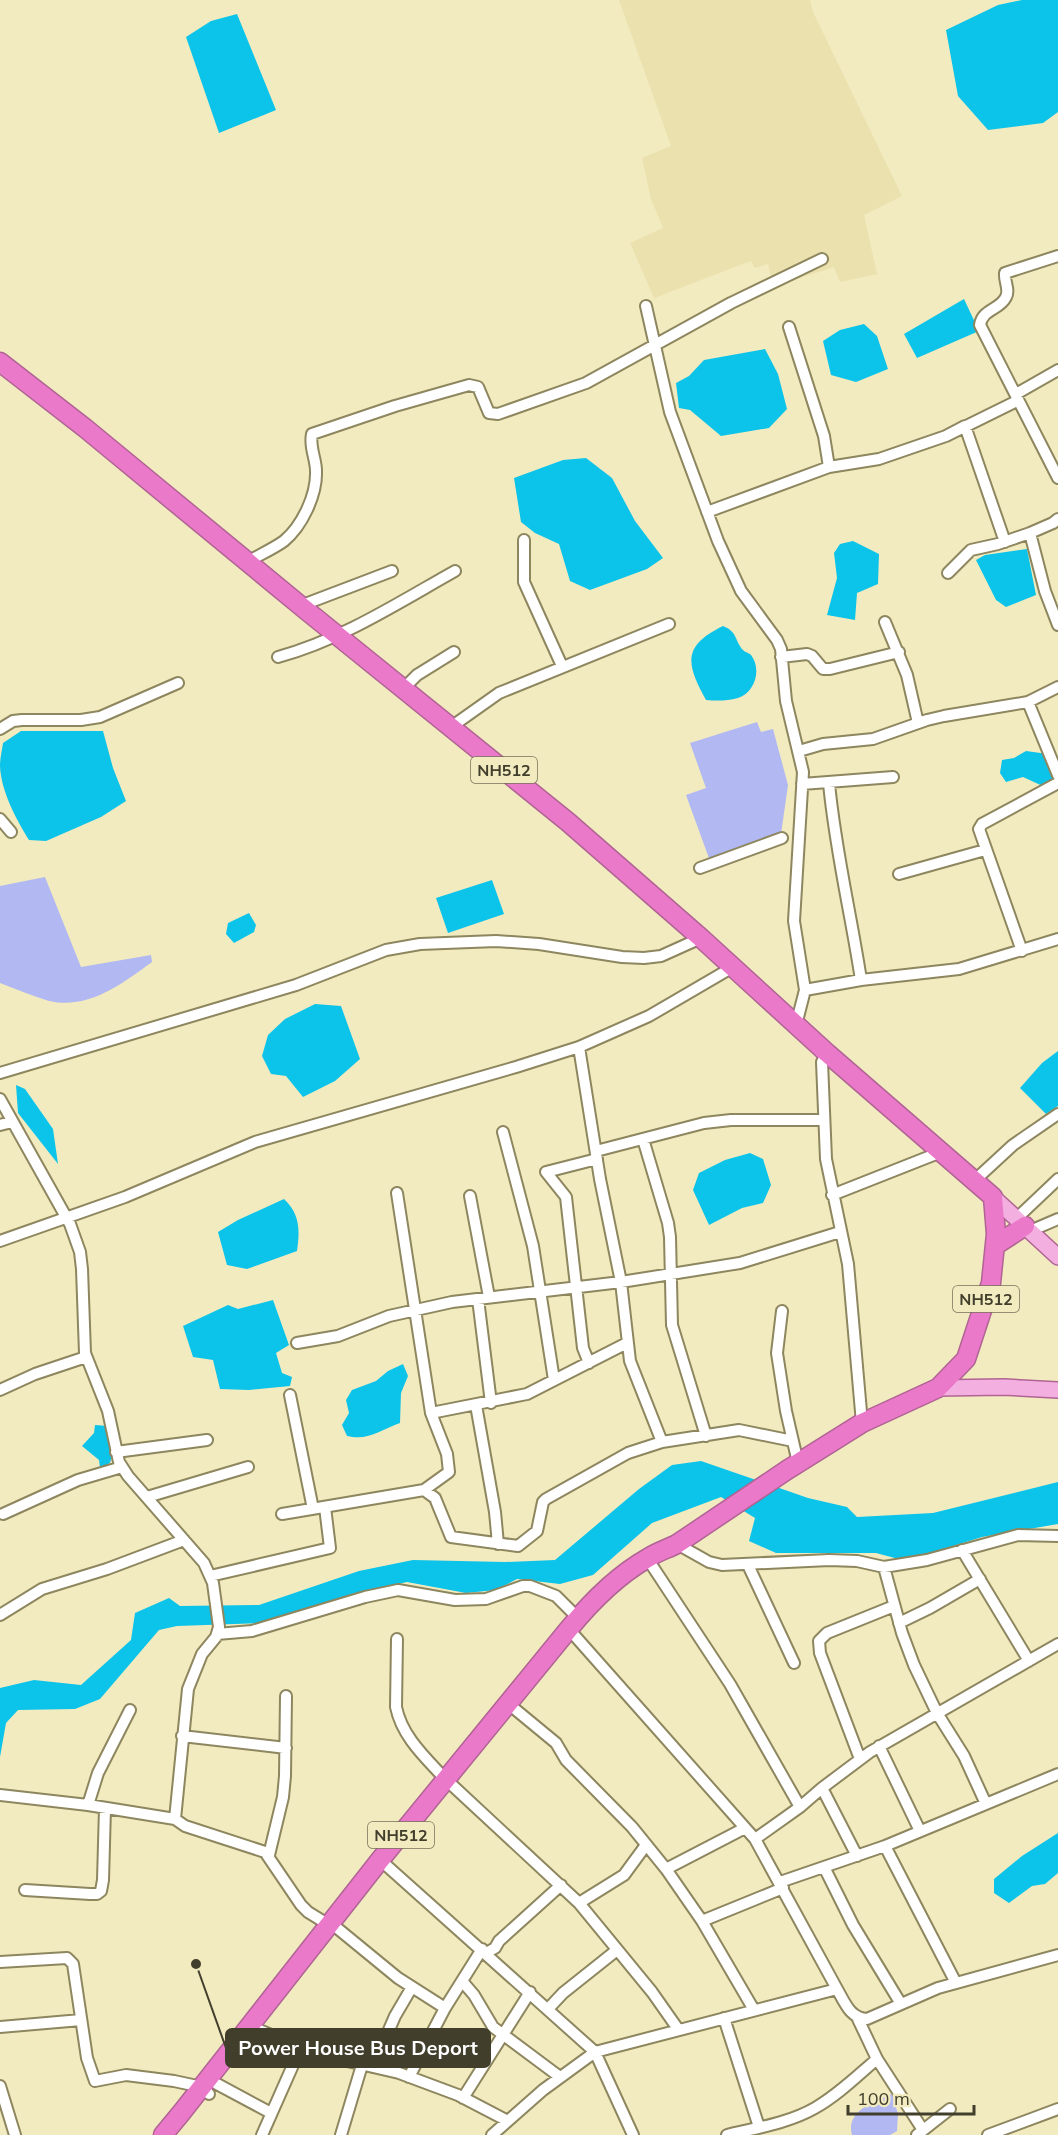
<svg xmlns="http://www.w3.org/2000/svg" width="1058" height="2135" viewBox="0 0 1058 2135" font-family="Mulish,sans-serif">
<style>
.built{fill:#eae1ae}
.green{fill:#b1b8f2}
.water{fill:#0cc3ea}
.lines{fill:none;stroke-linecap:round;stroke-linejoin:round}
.street-casing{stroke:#8d865e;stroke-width:14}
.primary-casing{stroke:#b06493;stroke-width:18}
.highway-casing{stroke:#b06493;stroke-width:21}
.street{stroke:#fff;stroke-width:10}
.primary{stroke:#f3afdf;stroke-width:15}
.highway{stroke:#eb79ca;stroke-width:18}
.labels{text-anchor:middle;stroke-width:5;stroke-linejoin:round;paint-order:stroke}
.shield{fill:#f2ebc0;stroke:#767258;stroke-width:1.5}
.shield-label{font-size:16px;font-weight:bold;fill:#413e2c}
.leader{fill:none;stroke:#413e2c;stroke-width:2}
.callout-dot{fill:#413e2c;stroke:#f2ebc0;stroke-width:2}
.callout{fill:#413e2c;stroke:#413e2c;stroke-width:2}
.callout-label{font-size:20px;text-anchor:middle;font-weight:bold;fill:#fff}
</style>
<rect width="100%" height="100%" fill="#f2ebc0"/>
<!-- built -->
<path class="built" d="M619,0H810L813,12L902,196L864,215L877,274L840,282L834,267L773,287L768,264L755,268L751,261L654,298L630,243L663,228L651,199L642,158L671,146Z"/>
<!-- green -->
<path class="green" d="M757,722L761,732L773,729L788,785L780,841L710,861L686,795L706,788L690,743Z
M45,877L81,967L151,955L152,962C122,984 88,1010 49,1001C33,996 16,989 0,983V886Z
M892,2094L898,2114L897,2131L890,2135H852C845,2111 875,2101 892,2094Z"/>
<!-- water -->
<path class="water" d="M1022,0H1058V112L1043,123L988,130L958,96L946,30L998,5Z
M237,14L276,110L219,133L186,37L211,21Z
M964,299L979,331L917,358L904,334Z
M864,324L877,336L888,369L856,382L831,375L823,341L840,330Z
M765,349L778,374L787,409L769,428L721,436L690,410L679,408L676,383L689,376L704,360Z
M586,458L612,478L635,521L663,558L647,569L590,590L570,581L559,544L535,533L521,522L514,478L563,460Z
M853,541L879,554L878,584L857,593L855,620L827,615L837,578L834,553L840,544Z
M1027,549L1036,595L1006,607L996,600L976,560L985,555Z
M723,626C738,632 734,640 743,650C746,653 748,652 751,655C762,669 755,693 738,698C727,701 717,701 706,700C686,664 682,646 723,626Z
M21,731H103L113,768L126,801L101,817L46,841L29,840C16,819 1,791 0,766C0,758 2,750 3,743Z
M1026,751L1048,754L1053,778L1047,788L1023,777L1006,782L1000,773L1002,760L1014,758Z
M492,880L504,914L448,933L436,898Z
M249,913L256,925L254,932L234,943L226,934L228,923Z
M315,1004L341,1006L360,1059L335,1081L303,1097L286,1076L271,1074L262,1056L268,1035L285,1019Z
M1058,1051V1106L1046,1114L1020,1088L1042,1063Z
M16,1085L25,1089L53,1129L58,1164L18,1113Z
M750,1153L763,1159L771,1185L763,1203L742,1208L709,1225L693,1190L699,1173L725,1160Z
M284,1199C300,1214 300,1230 297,1251L247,1269L227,1265L218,1232L238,1220Z
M273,1300L289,1345L276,1353L282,1373L292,1377L290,1386L249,1390L220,1389L213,1360L193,1357L183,1326L228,1305L238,1309Z
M403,1364L408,1376L401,1393L400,1423C380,1430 369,1441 347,1436L342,1425L349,1413L346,1400L352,1390L376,1381L388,1371Z
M95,1425L108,1426L112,1456L110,1463L100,1468L99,1460L82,1446L94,1433Z
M701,1461L808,1498L847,1507L857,1517L933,1513L1058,1482V1524L982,1537L906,1561L876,1553H776L749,1541L755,1518L721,1497L652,1523L593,1575L560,1584L517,1579L496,1590L466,1593L407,1582L355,1594L267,1623L177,1626L159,1630L100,1699L75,1709L18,1710L6,1723L0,1757V1688L34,1680L81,1685L131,1640L135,1613L169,1598L180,1606L259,1605L359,1571L413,1560L505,1562L555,1560L639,1489L672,1465Z
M1058,1833V1873L1045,1884L1032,1886L1009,1903L994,1893V1879L1022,1856Z"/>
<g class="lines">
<defs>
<path id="street" d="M1058,256L1005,273C1004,281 1010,290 1006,297C1000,310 982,309 980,325L1058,478
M646,306L670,412L718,541L741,591L777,640L781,649L786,701L803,772L794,921L805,990L796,1025
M789,327L824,436L829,467
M707,512L829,467L879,459L946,436
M1030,533L1045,591L1058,625
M524,540V582L562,666
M1005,542L965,426L946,436L1017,401L1016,394L1058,370
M247,562C259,555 273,549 284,541C302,526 317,495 316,471C316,458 309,447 312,434L395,406L469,385L478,387L489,413L498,414L586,383L731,303L822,259
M948,573L971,550L998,544L1030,533L1053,523L1058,519
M300,606L392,571
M885,622L907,675L918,723
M278,657C341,640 398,603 455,571
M781,657L807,654L812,656L823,669H830L899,652
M403,689L417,675L454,652
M1028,702L1058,775
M451,727L499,693L669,624
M0,729L13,721L22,720H81L100,717L178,683
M799,751L823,744L873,739L927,720L944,716L1028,702L1058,687
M829,783C835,849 851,914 861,980
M802,784L893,777
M0,819L11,832
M700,868L782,838
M899,874L985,850
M1022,951L979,829L982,824L1058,783
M805,990L861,980L959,969L1058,939
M579,1047L600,1179L621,1282L630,1361L662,1442
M827,1053L822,1062L826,1159L848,1264L862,1423
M0,1073L296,985L386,950L420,944L496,941L539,944L622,957L644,958L661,956L701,938
M0,1099L70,1224L80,1252L82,1269L85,1353L108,1411L119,1462L128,1476L204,1563L213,1583L219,1627L216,1637L202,1654L188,1689L175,1819
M0,1125L12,1122
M503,1132L533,1246L554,1380
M643,1139L668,1223L670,1237L672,1325L706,1436
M596,1151L704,1123L731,1120H824
M974,1181L1013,1145L1058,1114
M397,1193L431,1413L447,1454L449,1472L424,1490
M832,1195L941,1152
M470,1196L489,1297
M1016,1219L1058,1179
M1030,1231L1058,1219
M0,1241L125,1197L255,1142L516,1067L579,1047L649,1016L733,967
M478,1299L491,1403
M782,1311L777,1353L786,1411L798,1463
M297,1343L338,1336L389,1316L452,1302L621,1282L740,1263L840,1232
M589,1363L583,1348L566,1197L546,1172L597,1159
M0,1390L35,1374L86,1357
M290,1395L313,1509
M476,1405L495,1512L498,1544
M431,1413L527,1394L627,1343
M116,1452L207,1440
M147,1497L248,1467
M3,1514L78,1480L122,1467
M282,1514L424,1490L435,1498L451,1537L518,1546L537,1531L543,1502L546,1499L628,1453L662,1442L739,1430L793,1441
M677,1544L709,1562L722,1565L829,1560L857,1561L884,1567L927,1560L1018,1535L1058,1536
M962,1550L1029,1661
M651,1564L730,1684L800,1807
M748,1565L794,1663
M884,1567L902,1633L914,1665L937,1713L964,1756L986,1804
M210,1576L330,1548L325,1507
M0,1615L42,1589L107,1569L184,1540
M899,1623L930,1608L980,1579
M217,1634L252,1631L365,1597L398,1590L455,1600L486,1599L523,1586H530L556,1596L578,1618
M575,1636L755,1839L837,1989C845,2003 850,2018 867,2019L938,1988L1058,1955
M397,1639L396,1707C402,1737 426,1758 446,1780
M516,1710L556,1743L566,1760L632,1827L666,1869L702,1921L754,2010
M182,1736L286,1748
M879,1746L920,1831
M860,1759L820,1653L819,1641L827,1633L894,1606
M453,1786L579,1903L652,1992L678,2029
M822,1788L857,1856
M0,1795L88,1805L175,1819L185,1826L265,1852L301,1905L308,1912L329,1925
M88,1805L98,1773L130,1710
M755,1839L800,1807L822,1788L870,1752L1058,1644
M885,1846L956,1983
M269,1855L283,1797L285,1776L286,1696
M387,1866L595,2052L633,2135
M824,1867L853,1925L901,2004
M666,1869L745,1828
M780,1882L885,1846L1058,1774
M25,1890L90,1894H97L101,1891L103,1880L105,1808
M579,1903L624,1875L646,1845
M702,1921L783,1888
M337,1928L398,1978L445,2008
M486,1953L495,1948L499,1941L561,1885
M0,1962L67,1958L73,1964L87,2058L95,2081L126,2075L174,2081L202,2087L209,2094
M462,1981L474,1995L493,2027L560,2077
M548,2009L563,1993L617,1950
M724,2018L759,2127
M858,2019L877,2059L923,2130
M0,2027L81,2020
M259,2030L301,2047L347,2061L399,2073L458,2095L508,2121
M373,2067L395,2016L412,1987
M409,2077L445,2008L482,1949
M217,2084L271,2113
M0,2086L15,2135
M463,2098L530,1992
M262,2135L301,2047
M341,2135L362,2065
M492,2135L543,2090L595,2052L837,1989
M727,2135C756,2128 789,2123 815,2108C838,2095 857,2076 877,2059
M917,2135L950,2109
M988,2135L1058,2109"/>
<path id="primary" d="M993,1197L1058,1257
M938,1388L1004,1387L1058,1390"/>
<path id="highway" d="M0,362L85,428L307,611L568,822L701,938L827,1053L993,1197L996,1234L991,1283L966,1359L938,1388L862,1423L787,1470L677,1544C667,1549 657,1552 648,1558C618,1575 590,1603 568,1630L380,1860L182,2112L163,2135
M996,1245L1025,1226"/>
</defs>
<!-- street casing -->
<use href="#street" class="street-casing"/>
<!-- primary casing -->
<use href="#primary" class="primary-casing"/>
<!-- highway casing -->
<use href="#highway" class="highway-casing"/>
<!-- street -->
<use href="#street" class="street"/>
<!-- primary -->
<use href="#primary" class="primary"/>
<!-- highway -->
<use href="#highway" class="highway"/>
</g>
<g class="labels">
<!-- shield labels -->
<g class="shield">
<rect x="471" y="757" width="66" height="26" rx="4.5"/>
<rect x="953" y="1286" width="66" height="26" rx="4.5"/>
<rect x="368" y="1822" width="66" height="26" rx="4.5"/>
</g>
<g class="shield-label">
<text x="504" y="776">NH512</text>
<text x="986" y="1305">NH512</text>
<text x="401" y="1841">NH512</text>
</g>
</g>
<!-- callouts -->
<path class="leader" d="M196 1964L226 2048"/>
<circle class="callout-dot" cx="196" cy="1964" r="6"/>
<rect class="callout" x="226" y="2029" width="264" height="38" rx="6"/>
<g class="callout-label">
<text x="358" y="2055">Power House Bus Deport</text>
</g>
<!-- scale -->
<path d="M848 2105v9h126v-9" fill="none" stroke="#413e2c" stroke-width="3"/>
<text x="857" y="2105" font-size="18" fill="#413e2c" stroke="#f2ebc0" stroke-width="4.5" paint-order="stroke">100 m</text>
</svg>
